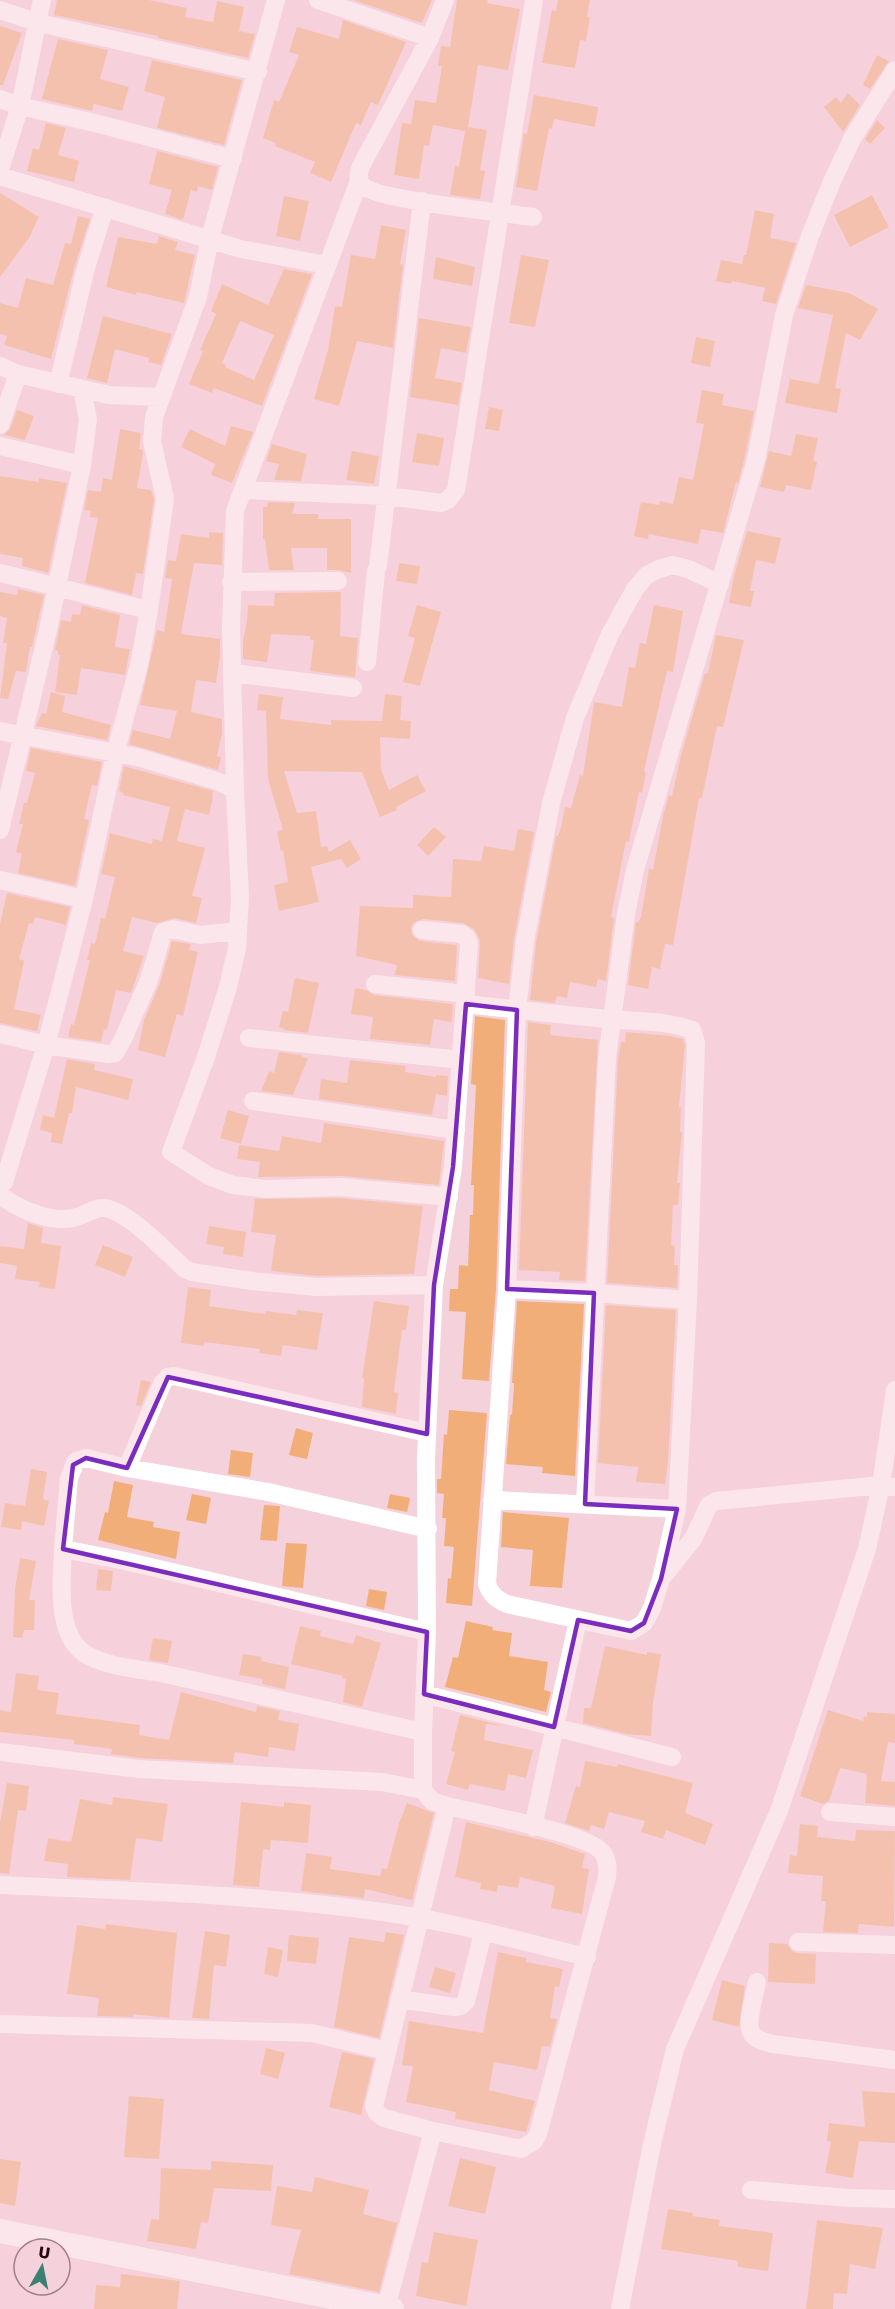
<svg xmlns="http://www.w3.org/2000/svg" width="895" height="2309" viewBox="0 0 895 2309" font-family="Rubik,sans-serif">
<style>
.building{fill:#f2ae79;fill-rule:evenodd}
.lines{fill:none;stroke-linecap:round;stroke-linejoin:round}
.minor{stroke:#fff;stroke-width:18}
.tertiary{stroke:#fff;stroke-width:24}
.marked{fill:none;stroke:#7b2cbf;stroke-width:4.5;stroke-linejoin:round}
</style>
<rect width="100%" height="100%" fill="#f5d1db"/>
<!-- building -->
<path class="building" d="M57,0H149L187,8L185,17L213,22L217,1L244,7L239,31L255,34L248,58L158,38V36L54,15Z
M353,0H432L422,23Z
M457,0H488L487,3L520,9L508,70L478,65L468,127L487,130L480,170L485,171L480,199L450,195L455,166L459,167L465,131L433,125L429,146L424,145L419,179L394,175L402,123L411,124L415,100L436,103L442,66H438L441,46L450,47Z
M558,0H590L587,17H590L586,41L580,40L575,68L542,63L552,10L556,11Z
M343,20L406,42L378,105L371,102L361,125L356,123L331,182L310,173L315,162L275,146L276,143L263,138L274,100L279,102L299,55L289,52L297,27L339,39Z
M0,26L22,33L3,85H0Z
M58,39L108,50L100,79L129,87L122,111L94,104L92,111L42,99Z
M877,55L889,61L870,89L863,85Z
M152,60L242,80L224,145L157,128L165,97L144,91Z
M848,93L860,105L843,132L824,107L836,97L841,103Z
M534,95L598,107L595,127L554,119L552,129L549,128L537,191L516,187L524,133L527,134Z
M877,120L885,128L870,144L865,139Z
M46,123L66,128L58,155L79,161L74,182L27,171L33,148L39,150Z
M157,151L218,167L212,190L198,186L197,192L191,190L183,220L165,214L172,190L149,184Z
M0,193L39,217L29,238L0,277Z
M872,195L889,227L850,247L834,215Z
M284,196L309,201L300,241L276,236Z
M755,210L774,214L770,238L796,243L776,304L762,301L765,288L732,281L731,284L716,281L721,260L742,264L744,255H746Z
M78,216L90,219L75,265L51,359L4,345L7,336L0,334V303L18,308L26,278L53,285L65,243L71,244Z
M381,225L406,230L400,264L403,265L393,348L357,341L339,406L314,399L328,350L335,306L342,307L351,255L375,259Z
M159,236L178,242L175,250L195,255L184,303L137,292L136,295L106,287L118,237L157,244Z
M521,255L549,260L535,327L509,323Z
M436,257L475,267L472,286L433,279Z
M284,269L312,274L262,406L214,388L212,393L189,384L203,351L200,350L216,314L211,311L222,284L268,305ZM240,321L274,335L254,380L225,367L226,365L222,363Z
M806,285L849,293L878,309L860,340L846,333L835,388L841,389L837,413L785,403L790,379L819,384L833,315L798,308Z
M103,316L172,334L161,365L148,362L149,358L115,349L107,383L87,378Z
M419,318L471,327L466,353L441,348L435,378L462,383L458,405L410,397Z
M696,337L715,341L710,367L691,363Z
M702,390L724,394L722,405L754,411L745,457L738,483L736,482L723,533L701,529L698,544L649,534L648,539L634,536L641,502L659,505L660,501L673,504L679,477L693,480L704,424L696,423Z
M489,407L503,410L499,431L485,429Z
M17,410L34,416L25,440L4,435L10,429Z
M231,426L253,432L232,483L211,475L215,464L181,447L190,429L225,446Z
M120,429L141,433L139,449H142L143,453L137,488L151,490L154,499L143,574L136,573L132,595L85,583L98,518L90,517L91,511L84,510L88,490L101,492L103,478L112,480Z
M417,433L444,438L439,466L412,462Z
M796,434L818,438L813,461L817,462L811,490L786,485L784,492L760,487L769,451L791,456Z
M272,444L307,454L301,481L274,480L279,464L266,461Z
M352,451L379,456L374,484L346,480Z
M0,476L39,482V478L67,483L48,573L22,566L23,558L0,554Z
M268,502L295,503L292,514H318V519H351V573L338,570H327V548H291L294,570H269L265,539H263V507H267Z
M747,531L781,538L775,564L756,560L750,591H754L751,607L729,603L734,576Z
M209,532L223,533L222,565L194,563L181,634L220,639V656L216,683L196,680L191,712L222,719V733L217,756L221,757L218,770L129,744L133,730L170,739L177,711L140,705L157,630L164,632L172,579L165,578L168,560L176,561L181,534L209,538Z
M399,563L420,566L417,584L396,581Z
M18,589L44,595L32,647H30L26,672L16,671L8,699L0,698L7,643H3L7,618L0,616V592L17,595Z
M341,592L340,636L358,638L355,677L310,671L314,640H310V636L271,634L267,662L243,659V642L247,620L248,605L274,606L275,593Z
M82,605L120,615L115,647L130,649L125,675L81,668L77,695L55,692L60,655L58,654V651L55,650L61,620L71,622L72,614L80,615Z
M417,605L441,612L420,686L403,682L415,638L408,636Z
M654,605L683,611L673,672L667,671L644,771L646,772L642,793L639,792L629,842L626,841L611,917L614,918L606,981L598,979L596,987L570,982L567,998L557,996L555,1003L530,1000L536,943L556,836H558L561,827L565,807L571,808L580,775L583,776L594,702L622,707L629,667L635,668L640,643L646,644Z
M716,635L744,640L723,727L717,726L702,798H699L673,945L665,944L660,969L652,967L648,989L628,985L636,922L638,923L641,917L649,869L653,870L663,816L669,795L672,796L681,755L705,673H708Z
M51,692L65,696L62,712L111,725L107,740L36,726L42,713L46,714Z
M259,694L283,697L280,719L331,725V720L382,721L385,694L402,696L400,720L411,721L410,739L380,737L381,770L389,790L417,775L426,791L396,807L397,810L380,817L362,772L284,771L297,813L316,811L321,847L327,846L329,852L350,840L361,859L347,868L341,859L311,867L319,902L279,911L274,885L288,882L283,850L281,851L277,832L283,830L268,779L266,711L257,710Z
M31,748L102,762L97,786L92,785L84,819L89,820L75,886L18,873L22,854L16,852L23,824H19L24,803H27L35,773L26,771Z
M124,766L213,791L212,796L213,797L209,815L185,809L177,841L205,848L192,896L202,898L196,923L175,918L157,923L132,917L123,951L144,956L131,993L116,990L107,1030L104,1029L101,1042L68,1037L71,1024L74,1025L90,960H87L91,943L95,944L101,918L105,919L115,877L101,874L110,833L152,844L153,839L162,841L170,807L123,795L124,793L119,791Z
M434,827L446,837L428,856L417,845Z
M518,829L534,832L514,939L509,984L478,978L480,940L474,929L463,923L423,919L413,923L411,928L412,935L420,941L457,945L455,981L395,975L397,965L356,956L360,906L413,908V895L451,897L453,859L481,861L484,846L514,851Z
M7,893L70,907L66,925L35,917L33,924L29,923L19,959L24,961L14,1009L41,1015L37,1031L0,1023V924Z
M172,941L191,944L189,950L198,952L183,1016L177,1014L165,1057L138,1050L144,1020L160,983Z
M295,978L319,983L308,1033L284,1030L285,1029L279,1027L283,1011L288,1012Z
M355,988L366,990L374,995L453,1004L452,1022L434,1019L430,1045L370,1039L373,1017L351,1014Z
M475,1016L505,1020L496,1288L489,1381L462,1379L466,1312L449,1311L450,1289H458L459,1265L468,1266L470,1215H473L474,1185H471L476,1085L471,1084Z
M528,1022L551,1025L550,1035L598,1040L585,1281L559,1280L560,1272L519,1270Z
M626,1032L670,1036L683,1039L685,1045L679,1107H681L680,1132H682L677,1183H680L678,1205H673L671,1245L675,1246L674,1265H678L677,1288L607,1283L618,1059L621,1042H625Z
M279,1052L302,1055V1057L308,1058L293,1095L261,1091L269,1071L274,1073Z
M67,1059L95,1064L94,1070L133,1079L128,1100L76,1087L72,1113H69L62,1144L51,1142L52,1133L40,1130L43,1115L54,1118Z
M350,1060L406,1066L405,1072L436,1077V1075L448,1076L447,1096L436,1094L432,1115L319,1099L321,1079L347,1083Z
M228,1110L249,1116L241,1144L220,1138Z
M324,1123L444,1141L439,1185L341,1176L258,1177L260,1162L237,1159L239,1145L279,1151L282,1136L321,1143Z
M340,1198L423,1206L414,1274L317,1276L271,1271L276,1235L251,1232L255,1199Z
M28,1223L43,1228L41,1243L61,1246L55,1289L39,1287L40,1282L15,1279L17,1266L0,1263V1246L24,1249Z
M209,1226L246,1232L243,1257L223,1254L224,1247L206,1244Z
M103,1245L133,1257L125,1277L95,1265Z
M188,1287L211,1290L209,1306L265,1314L266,1311L296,1315L297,1310L323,1313L317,1350L283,1345L281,1356L259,1353L260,1349L204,1342V1346L181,1343Z
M374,1301L409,1306L406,1330H402L394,1392L398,1393L396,1414L362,1407L364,1378H362Z
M517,1301L584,1304L575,1476L542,1473L543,1467L506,1464L510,1415L512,1414L514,1386V1383H512Z
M606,1305L676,1310L668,1464L665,1484L636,1482L638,1467L598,1463Z
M141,1380L151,1382L141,1406L136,1405Z
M449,1410L487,1413L472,1606L446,1603L448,1578L451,1579L454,1547L444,1546L446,1518H442L444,1494L437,1493V1479H441L444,1434L447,1435Z
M296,1428L313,1433L307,1459L289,1455Z
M231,1450L253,1453L250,1477L228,1474Z
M31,1469L47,1472L43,1499L49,1501L44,1526L22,1521L21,1530L1,1527L5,1503L25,1506Z
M114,1481L133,1485L127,1517L154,1522L153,1527L180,1532L176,1559L98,1540L105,1512L108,1513Z
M192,1494L211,1498L206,1524L186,1520Z
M390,1494L410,1498L407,1512L387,1508Z
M264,1505L280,1506L277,1541L260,1540Z
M503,1512L569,1518L562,1588L530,1586L533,1550L501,1547Z
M286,1543L307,1544L303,1588L282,1586Z
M20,1558L36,1561L29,1600H35L34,1630H24L22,1638L13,1637L15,1589Z
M98,1569L113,1571L111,1591L96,1590Z
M369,1589L387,1592L384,1610L366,1606Z
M466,1621L493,1627L492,1630L512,1633L509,1656L548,1662L544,1690L551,1692L546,1712L445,1687L453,1657L458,1658Z
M300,1626L321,1631L320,1636L353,1644L356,1635L381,1643L362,1707L343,1702L346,1679L342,1678L343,1676L291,1664Z
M153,1638L172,1641L168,1663L149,1660Z
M605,1646L647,1655V1652L661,1654L653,1703L651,1736L626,1734L583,1723L584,1708H591Z
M243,1654L262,1657L261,1661L289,1667L285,1689L262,1684L263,1679L239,1675Z
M16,1673L39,1676L37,1690L59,1693L56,1714L140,1725L139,1735L169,1740L181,1692L256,1712L257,1706L280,1711L278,1720L299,1724L295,1751L269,1747L268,1757L235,1752L233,1763L140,1758L111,1754L112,1749L74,1744V1740L0,1732V1710L11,1712Z
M828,1710L863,1721L864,1716L867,1717V1712L895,1714V1743L888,1742L881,1781L895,1782V1806L865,1803L867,1774L840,1768L829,1801L823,1804L800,1796Z
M460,1715L503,1726L486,1724L484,1740L533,1750L526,1778L508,1774L505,1791L470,1784L468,1790L446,1784L455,1752L451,1751Z
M585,1761L617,1767L618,1764L693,1783L685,1813L713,1824L705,1845L666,1830L663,1839L641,1832L645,1821L609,1812L604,1829L591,1825L589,1831L565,1823L576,1786L580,1787Z
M7,1783L29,1786L26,1811L18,1810L9,1874L0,1873V1822Z
M113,1797L168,1804L162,1842L136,1838L130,1880L67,1877L68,1864L44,1861L48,1838L71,1842L80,1799L112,1805Z
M241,1802L284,1807V1802L311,1805L308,1843L271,1840L270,1850L263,1849L259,1887L233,1885Z
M407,1803L434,1813L412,1900L365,1889L364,1898L301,1891L306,1853L332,1857L330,1869L380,1876L382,1868L387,1869L399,1823Z
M466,1822L550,1842L585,1854L582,1868L589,1869L582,1914L551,1908L555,1886L520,1877L518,1888L498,1885L497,1892L480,1889L481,1883L455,1877Z
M800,1824L818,1826L817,1837L855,1841L856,1830L895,1831L894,1927L859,1924L858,1933L823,1932L826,1901H821L823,1876L788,1873L790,1855L797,1856Z
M106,1924L177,1933L169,2018L133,2014V2017L97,2016L99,1998L67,1994L77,1925L105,1929Z
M205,1931L230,1935L226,1967L214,1965L209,2019L192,2018Z
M386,1932L404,1935L379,2038L334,2027L349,1937L384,1942Z
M289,1935L319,1938L316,1964L287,1961Z
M769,1943L787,1944L792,1951L797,1953L816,1954L815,1984L768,1982Z
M268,1947L283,1950L278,1977L264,1974Z
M498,1952L526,1958V1962L563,1969L559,1987L555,1986L550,2018L557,2019L550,2047L542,2046L537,2070L494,2062L489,2090L535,2101L526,2132L455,2119L456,2112L406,2102L413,2066L402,2065L409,2021L483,2033Z
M435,1967L456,1973L450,1993L429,1987Z
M722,1980L745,1986L739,2027L712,2020Z
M266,2048L285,2053L278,2079L260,2074Z
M342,2052L374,2059L361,2115L329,2107Z
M862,2091L895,2093V2143L859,2141L853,2178L825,2173L831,2142L827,2141L829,2123L865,2127Z
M129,2096L164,2099L159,2159L124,2157Z
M460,2158L496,2167L485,2214L448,2206Z
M0,2159L21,2162L15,2206L0,2203Z
M211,2161L273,2165L271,2191L214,2188L208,2223L201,2222L196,2249L147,2241L151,2219L159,2220L161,2168L211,2170Z
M315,2177L369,2190L363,2214L397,2223L379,2292L289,2274L301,2230L271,2225L277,2186L312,2192Z
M668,2209L693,2213L692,2216L720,2220L719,2226L773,2233L768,2271L738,2267V2261L661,2249Z
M817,2220L883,2228L875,2269L850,2264L847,2294L834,2293L833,2309H806Z
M434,2232L478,2240L466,2306L416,2296L422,2262L428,2263Z
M121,2274L180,2281L177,2309H94L96,2285L120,2287Z"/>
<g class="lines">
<!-- minor -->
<path class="minor" d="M318,0L430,38
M445,0L430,38L361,166C359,172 357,178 361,184C372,200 506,213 533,217
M0,10L39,23L258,72
M0,99L20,106L95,123L233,159
M0,169L20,106L42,0
M0,176L241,249L326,265
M359,181L235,511L231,628L235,790L240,897L237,948L228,987L206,1057L171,1152L209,1176L233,1185L267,1189L340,1187L449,1197
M0,366L18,374L0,425
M18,374L109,395L160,397
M58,384L86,268L105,207
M0,446L82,465
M243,490L387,496L441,503L448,500L456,490L534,0
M378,566L422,201
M0,573C50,584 99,599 149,610
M231,582L338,581
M367,662L376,571
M233,673L353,688
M0,731L137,757L217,781L235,790
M0,830L48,630L82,465L88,419L82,389
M0,880L84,899
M422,930L462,934L467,938L469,944L453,1167L434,1285L426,1459L427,1632L423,1732V1790L432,1801L447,1806C476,1813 586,1833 601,1851C608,1858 608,1867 607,1877L538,2134L534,2141L521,2149L433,2131L384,2118L377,2113L374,2106L447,1806
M375,984L466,994
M466,1004C513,1009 561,1015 609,1019C637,1022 666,1020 692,1030L696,1043L688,1300L677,1509L661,1579L652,1608L644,1623L631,1631L507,1604C496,1599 491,1595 487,1584L507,1289L517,1010L525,941L551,803L575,718L610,634L635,589L647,575L659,569L673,565L688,569L720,584
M0,1034L46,1045L108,1054L115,1053L123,1039L149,980L163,932L173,929L200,935L238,931
M249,1038L461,1060
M253,1101L456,1130
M0,1187L4,1182L46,1045L84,899L115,754L139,665L149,610L165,499L152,441L154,417L198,297L210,238L276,0
M0,1195C17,1209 51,1223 73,1218C84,1216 94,1207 104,1208C129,1211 167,1253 185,1269L192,1272L252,1281L317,1287L434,1285
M507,1289L594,1293L688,1300
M127,1468L163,1382L168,1377L174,1376L427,1433
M492,1500L677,1509
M585,1504L607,1058L626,914L635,870L756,460L784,315L810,236L833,179L852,139L895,70
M63,1549C62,1580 54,1638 89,1656C110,1667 138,1669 161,1673L423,1732
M664,1575L693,1539L709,1505L716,1501L881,1485L895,1487
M427,1632L125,1561L63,1549L69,1478L76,1461L86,1458L127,1468L268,1492L428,1529
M424,1694L672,1757
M0,1752L139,1769L382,1782L423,1790
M830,1812L895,1817
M533,1827L578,1620
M0,1885C127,1891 256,1894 382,1912C451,1921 519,1941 587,1957
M798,1942L895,1945
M757,1982C755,1994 745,2024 752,2034C756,2040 766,2042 773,2044L895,2060
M399,1999L454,2007L461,2006L466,2001L483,1933
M0,2024L312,2033L387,2051
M751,2190L849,2198L895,2199
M386,2308L433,2131
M620,2309L652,2144L675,2049L779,1811L867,1549L881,1485L895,1390"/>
<!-- tertiary -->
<path class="tertiary" d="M0,2231L392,2309"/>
</g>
<!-- marked area -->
<path d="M0 0H895V2309H0ZM466,1004L517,1010L507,1289L594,1293L585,1504L677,1509L661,1579L644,1623L631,1631L578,1620L554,1727L424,1694L427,1632L63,1549L73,1465L86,1458L127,1468L168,1377L427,1434L434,1285L453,1167Z" fill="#f5d1db" fill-opacity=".55" fill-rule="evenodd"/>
<path class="marked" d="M466,1004L517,1010L507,1289L594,1293L585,1504L677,1509L661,1579L644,1623L631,1631L578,1620L554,1727L424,1694L427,1632L63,1549L73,1465L86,1458L127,1468L168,1377L427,1434L434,1285L453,1167Z"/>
<!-- north arrow -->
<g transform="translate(42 2267) rotate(9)"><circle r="28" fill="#f5d1db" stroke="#a1808b" stroke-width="1.5"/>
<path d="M0-4.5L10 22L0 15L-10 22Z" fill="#3c8072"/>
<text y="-9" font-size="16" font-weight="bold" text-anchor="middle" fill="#240712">U</text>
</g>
</svg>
